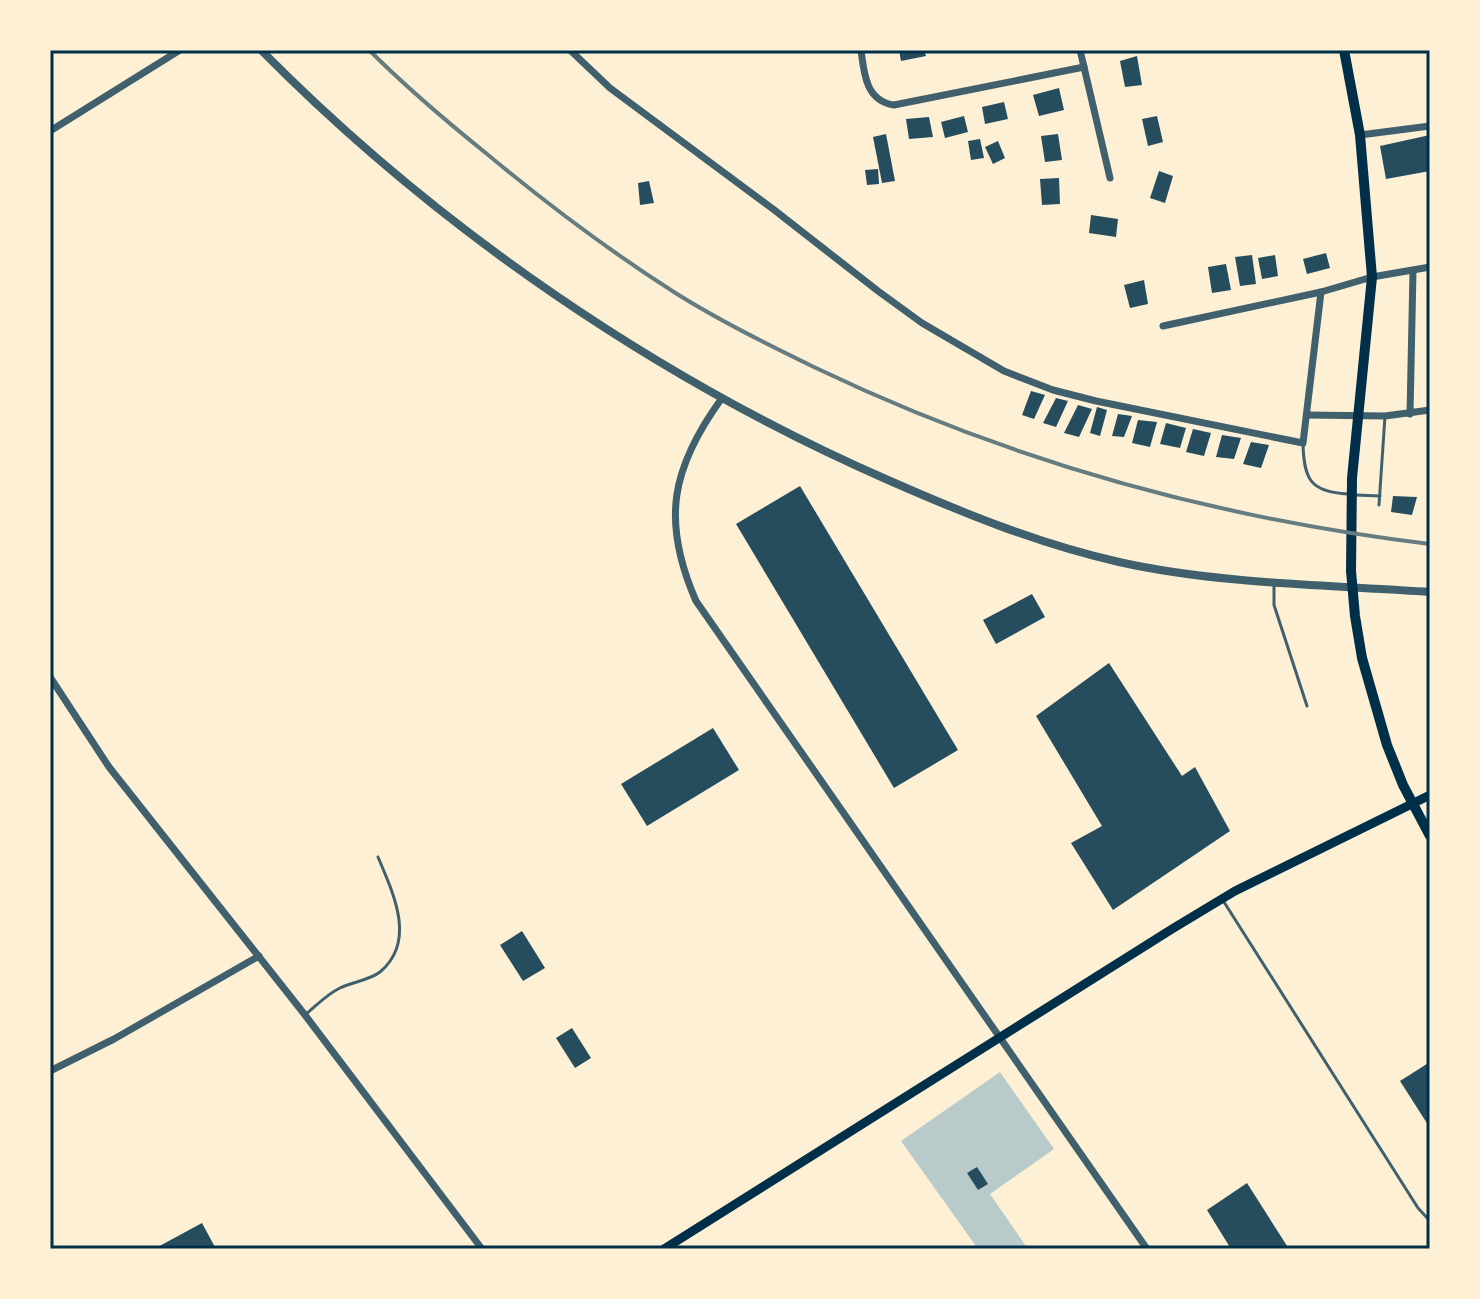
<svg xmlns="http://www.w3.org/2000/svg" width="1480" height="1299" viewBox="0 0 1480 1299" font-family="Lato,sans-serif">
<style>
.green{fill:#b9caca}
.building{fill:#264d5e}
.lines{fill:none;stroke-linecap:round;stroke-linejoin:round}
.service{stroke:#3f606c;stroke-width:3}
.minor{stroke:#3f606c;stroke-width:7}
.tertiary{stroke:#3f606c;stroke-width:8}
.secondary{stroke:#003049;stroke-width:9}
.primary{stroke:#003049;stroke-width:10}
.rail{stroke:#657d81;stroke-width:4}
.neatline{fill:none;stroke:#003049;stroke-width:3}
</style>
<rect width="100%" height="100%" fill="#fdf0d5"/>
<path class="green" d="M1000,1072L1054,1149L990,1194L1028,1249H978L901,1141Z"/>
<g class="building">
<path d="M899,50H924L926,56L901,61Z"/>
<path d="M1137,56L1142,85L1125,87L1120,61Z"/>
<path d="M1059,88L1064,110L1039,116L1033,95Z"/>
<path d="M1004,102L1008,119L985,124L982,107Z"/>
<path d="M964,116L968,132L945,138L941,122Z"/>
<path d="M1157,116L1163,142L1148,146L1142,119Z"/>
<path d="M929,117L933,137L909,139L906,119Z"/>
<path d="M886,134L895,181L882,183L873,137Z"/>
<path d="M1058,134L1062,160L1045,162L1041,136Z"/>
<path d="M1430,135V171L1386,179L1380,146Z"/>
<path d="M980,139L984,158L971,160L968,141Z"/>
<path d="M998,141L1005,158L993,164L985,147Z"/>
<path d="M878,169L879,184L867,185L865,170Z"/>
<path d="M1159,171L1173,176L1165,203L1150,198Z"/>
<path d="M1059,178L1060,204L1042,205L1040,179Z"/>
<path d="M649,181L654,203L640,205L638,183Z"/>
<path d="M1091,215L1118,219L1116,237L1089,233Z"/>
<path d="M1326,253L1330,268L1307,274L1303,259Z"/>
<path d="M1252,255L1256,284L1240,286L1235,257Z"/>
<path d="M1275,255L1278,276L1262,279L1258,258Z"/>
<path d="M1226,264L1231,290L1212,293L1208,267Z"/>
<path d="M1144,280L1148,304L1130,308L1124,285Z"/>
<path d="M1031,391L1045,395L1034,419L1022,415Z"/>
<path d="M1056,398L1068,401L1056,427L1043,423Z"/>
<path d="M1078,405L1092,409L1079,437L1064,433Z"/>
<path d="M1097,407L1107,410L1100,436L1090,433Z"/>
<path d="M1118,414L1132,416L1124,437L1112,436Z"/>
<path d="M1138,420L1157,422L1150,447L1132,443Z"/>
<path d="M1166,423L1186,428L1180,448L1160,444Z"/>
<path d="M1193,429L1211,433L1204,456L1186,452Z"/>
<path d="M1222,435L1241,438L1234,459L1216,457Z"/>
<path d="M1251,442L1269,445L1261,468L1243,464Z"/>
<path d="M800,486L958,750L894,788L736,524Z"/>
<path d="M1393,496L1417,497L1412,515L1391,512Z"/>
<path d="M1032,594L1045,617L996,644L983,620Z"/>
<path d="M1109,663L1182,776L1195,767L1230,831L1113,910L1071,843L1102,826L1036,716Z"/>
<path d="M713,728L739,770L647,826L621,784Z"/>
<path d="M522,931L545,968L523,981L500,945Z"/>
<path d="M572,1028L591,1058L575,1068L556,1038Z"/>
<path d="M1430,1062V1128L1400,1081Z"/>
<path d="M977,1167L988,1184L978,1190L967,1173Z"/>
<path d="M1247,1183L1289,1249H1231L1207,1210Z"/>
<path d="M202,1223L216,1249H154Z"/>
</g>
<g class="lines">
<g class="service">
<path d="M1303,444C1304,479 1310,492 1348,494"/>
<path d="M1356,495L1380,496"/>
<path d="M1379,505L1385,416"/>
<path d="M1274,585V605L1307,706"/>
<path d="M1224,902L1418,1208L1430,1221"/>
<path d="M305,1015C316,1006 327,994 340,988C352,982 370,980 380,972C417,941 393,893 378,857"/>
</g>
<g class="minor">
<path d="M570,50L610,88L773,209L878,291L922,323L1004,371L1053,390L1096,401L1303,443L1321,292"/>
<path d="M861,50C864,74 866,101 894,105L1084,67"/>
<path d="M1080,50L1110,178"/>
<path d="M50,131L180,50"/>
<path d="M1360,135L1430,126"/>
<path d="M1163,326L1321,292L1372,277L1430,267"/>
<path d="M722,398C671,468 661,521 696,601L1147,1249"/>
<path d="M1410,414L1413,271"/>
<path d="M1307,415L1385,416L1430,410"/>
<path d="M50,677L109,767L305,1015L482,1249"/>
<path d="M50,1071L114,1039L259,956"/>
</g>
<path class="tertiary" d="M261,50C438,229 657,379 888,480C963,513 1039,544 1119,562C1217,584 1329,585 1430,592"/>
<path class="secondary" d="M664,1249L1172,929L1235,891L1430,795"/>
<path class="primary" d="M1344,50L1360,135L1372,277L1352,478L1351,571L1355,616L1362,658L1387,745L1403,785L1430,836"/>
<path class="rail" d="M369,50C406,87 446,121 487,154C547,204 611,252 677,294C722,322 769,345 816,368C1012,462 1214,518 1430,544"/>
</g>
<rect width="1480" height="1299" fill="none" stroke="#fdf0d5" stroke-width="104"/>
<rect x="52" y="52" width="1376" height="1195" class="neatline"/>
</svg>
